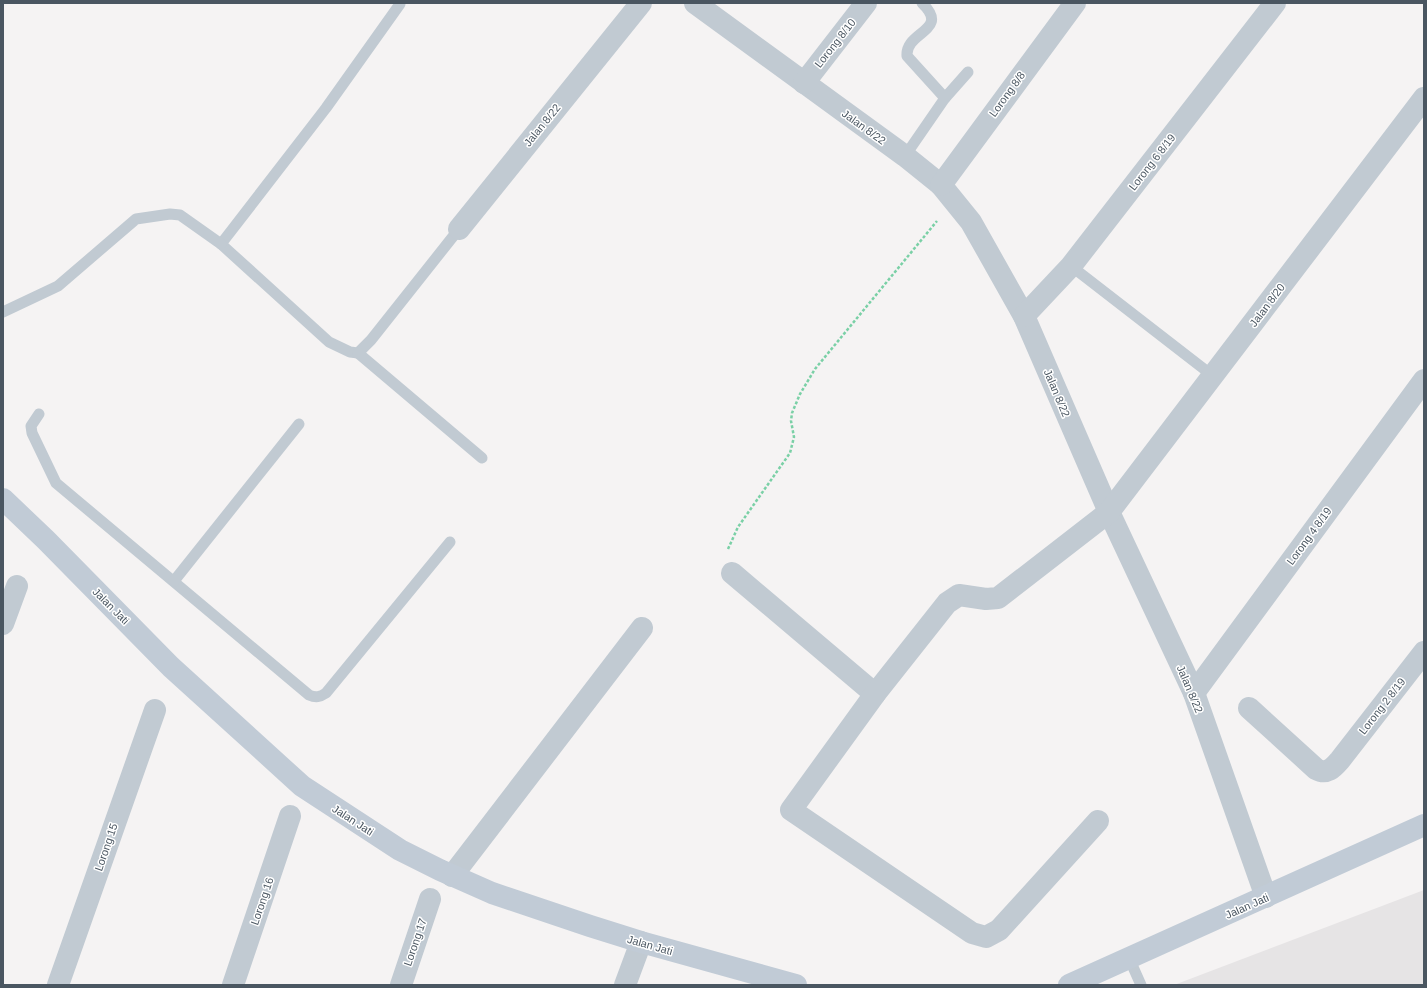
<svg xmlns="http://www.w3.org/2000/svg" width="1427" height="988" viewBox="0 0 1427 988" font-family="Helvetica,sans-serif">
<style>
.education{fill:#e6e4e5}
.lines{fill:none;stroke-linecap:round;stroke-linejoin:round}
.path{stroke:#7ad0a6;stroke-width:2.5;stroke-dasharray:3 2;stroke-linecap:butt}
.lane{stroke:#c1cad2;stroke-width:11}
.street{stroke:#c1cad2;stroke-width:22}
.secondary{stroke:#c1cbd6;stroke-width:22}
.labels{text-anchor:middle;stroke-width:3;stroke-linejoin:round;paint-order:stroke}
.street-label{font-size:11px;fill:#4a5661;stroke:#fff}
</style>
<rect width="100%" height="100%" fill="#f5f3f3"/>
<path class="education" d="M1424,890V985H1174Z"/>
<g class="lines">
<path class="path" d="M728,549L738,527L790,453L794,437L791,421L792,413L800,394L815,369L937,221"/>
<g class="lane">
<path d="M400,4L326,108L221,244L329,342L350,352L358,353L371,340L459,229"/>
<path d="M945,98L968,72"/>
<path d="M905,156L945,98L907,56C905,31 951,31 922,3"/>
<path d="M1071,266L1213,376"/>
<path d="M3,312L58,286L136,219L170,214L180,215L221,244"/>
<path d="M358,353L482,458"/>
<path d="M39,414L31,426L32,433L56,483L309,695C316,698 320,697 326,693L450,542"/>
<path d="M174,581L299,424"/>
<path d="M1129,958L1141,985"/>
</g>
<g class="street">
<path d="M695,3L905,156L941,185L971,222L1024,316L1109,512L1194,693L1266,897"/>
<path d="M804,83L866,3"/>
<path d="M941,185L1075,3"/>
<path d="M459,229L641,3"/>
<path d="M1024,316L1071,266L1275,3"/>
<path d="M732,573L875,694"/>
<path d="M3,624L17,586"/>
<path d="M1194,693L1424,380"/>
<path d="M1249,708L1316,769C1327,775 1333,768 1340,760L1424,652"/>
<path d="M1098,821L999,930L986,937L972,933L791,810L875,694L947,603L959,595L986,599L998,598L1109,512L1424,98"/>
<path d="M452,876L642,628"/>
<path d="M58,985L155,710"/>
<path d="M233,985L290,816"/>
<path d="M401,985L430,899"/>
<path d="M625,985L641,942"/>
</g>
<g class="secondary">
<path d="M3,499L46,540L171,667L302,786L400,850L440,870L492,893L590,926L641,942L796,985"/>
<path d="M1069,985L1424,825"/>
</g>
</g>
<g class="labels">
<g class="street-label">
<text transform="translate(835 43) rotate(-52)" y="4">Lorong 8/10</text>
<text transform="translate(1007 94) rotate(-54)" y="4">Lorong 8/8</text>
<text transform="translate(542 125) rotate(-51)" y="4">Jalan 8/22</text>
<text transform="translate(864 127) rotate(36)" y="4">Jalan 8/22</text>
<text transform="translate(1152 162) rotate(-52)" y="4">Lorong 6 8/19</text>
<text transform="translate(1267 305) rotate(-53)" y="4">Jalan 8/20</text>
<text transform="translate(1057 393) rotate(67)" y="4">Jalan 8/22</text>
<text transform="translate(1309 536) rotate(-54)" y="4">Lorong 4 8/19</text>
<text transform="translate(111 606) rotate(45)" y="4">Jalan Jati</text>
<text transform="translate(1190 689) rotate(67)" y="4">Jalan 8/22</text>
<text transform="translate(1382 706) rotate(-52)" y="4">Lorong 2 8/19</text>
<text transform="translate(353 820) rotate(33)" y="4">Jalan Jati</text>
<text transform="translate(106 847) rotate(-71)" y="4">Lorong 15</text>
<text transform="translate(262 901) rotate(-71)" y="4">Lorong 16</text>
<text transform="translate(1247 906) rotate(-24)" y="4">Jalan Jati</text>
<text transform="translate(415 942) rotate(-71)" y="4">Lorong 17</text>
<text transform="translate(650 945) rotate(16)" y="4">Jalan Jati</text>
</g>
</g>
<rect width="1427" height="988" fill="none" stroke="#4a5661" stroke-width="8"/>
</svg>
